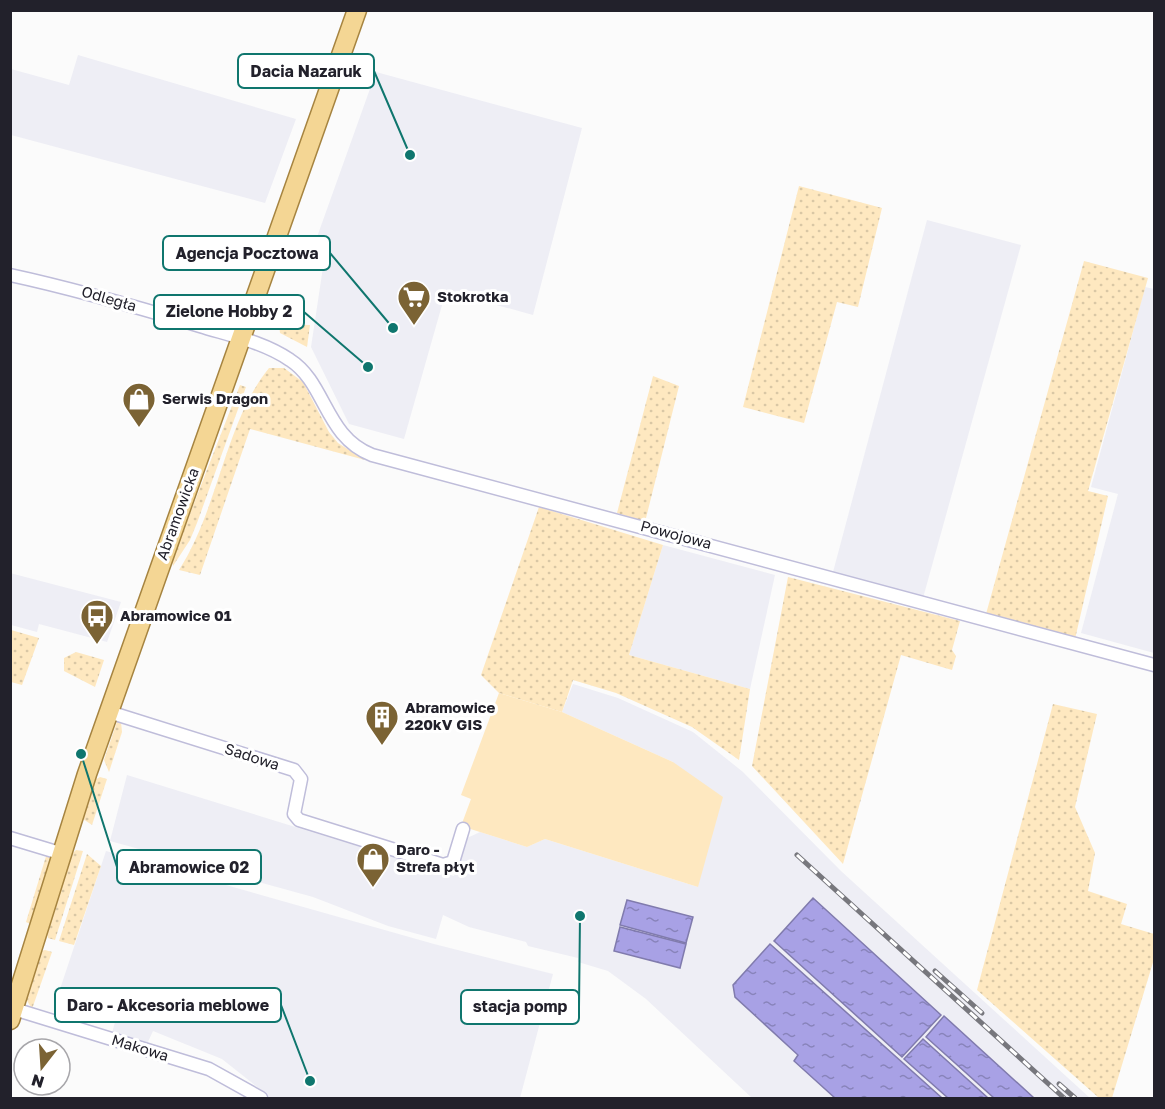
<svg xmlns="http://www.w3.org/2000/svg" width="1165" height="1109" viewBox="0 0 1165 1109" font-family="'Golos Text',sans-serif">
<style>
.built{fill:#eeeef5}
.grass{fill:url(#grass-dots)}
.green{fill:#fee8c0}
.water{fill:url(#water-ripples);stroke:#807bad;stroke-width:1.5}
.lines{fill:none;stroke-linecap:round;stroke-linejoin:round}
.minor-casing{stroke:#bfbdda;stroke-width:15}
.primary-casing{stroke:#a68440;stroke-width:21}
.minor{stroke:#fff;stroke-width:12}
.primary{stroke:#f4d694;stroke-width:18}
.rail-casing{stroke:#77777d;stroke-width:5}
.rail{stroke:#fff;stroke-width:3;stroke-dasharray:9;stroke-linecap:butt}
.labels{text-anchor:middle;stroke-width:6;stroke-linejoin:round;paint-order:stroke}
.poi-label{font-size:15px;font-weight:bold;fill:#22212b;stroke:#fff;text-anchor:start}
.street-label{font-size:15px;fill:#22212b;stroke:#fff}
.leader{fill:none;stroke:#0f766e;stroke-width:2}
.callout-dot{fill:#0f766e;stroke:#fff;stroke-width:2}
.callout{fill:#fff;stroke:#0f766e;stroke-width:2}
.callout-label{font-size:16px;text-anchor:middle;font-weight:bold;fill:#22212b}
</style>
<defs>
<pattern id="grass-dots" width="8" height="8" patternUnits="userSpaceOnUse" patternTransform="scale(1.5)"><rect width="8" height="8" fill="#fee8c0"/><path d="M2 2h.1M6 6h.1" fill="none" stroke="#d9c7a5" stroke-width="1.8" stroke-linecap="round"/></pattern>
<pattern id="water-ripples" width="26" height="14" patternUnits="userSpaceOnUse" patternTransform="scale(1.5)"><rect width="26" height="14" fill="#a8a1e5"/><path d="M2 4q2-2 4 0t4 0M15 11q2-2 4 0t4 0" fill="none" stroke="#8883ba"/></pattern>
</defs>
<rect width="100%" height="100%" fill="#fbfbfb"/>
<g class="built">
<path d="M78,55L296,119L265,203L11,135V69L69,85Z"/>
<path d="M376,72L582,128L533,315L446,291L404,439L349,424L311,347L325,254L312,251Z"/>
<path d="M927,220L1021,245L923,598L833,572Z"/>
<path d="M1145,287L1154,289V653L1081,633L1118,494L1091,487Z"/>
<path d="M663,545L775,575L750,689L629,655Z"/>
<path d="M10,573L121,602L107,642L39,624L37,632L11,625Z"/>
<path d="M573,684L618,698L693,732L743,772L841,871L1090,1098H752L646,999L608,971L578,962V958L528,946L526,942L469,927L443,915L436,939L388,926L313,897L110,841L127,775L454,876L465,839L480,832L527,847L545,839L698,887L673,762L562,712Z"/>
<path d="M106,851L434,944L553,974L520,1098H271L222,1059L153,1031L147,1044L112,1033L117,1015L58,995Z"/>
</g>
<g class="grass">
<path d="M799,186L882,208L858,307L837,302L804,423L743,407Z"/>
<path d="M1084,261L1148,278L1088,491L1108,496L1075,639L986,614Z"/>
<path d="M279,324L310,325L307,347L280,333Z"/>
<path d="M269,368H284L303,382L329,432L338,443L365,460L250,429L200,575L179,570C219,508 225,422 269,368Z"/>
<path d="M653,376L679,386L645,522L617,513Z"/>
<path d="M240,385L246,387L197,523L190,540L173,566L172,560Z"/>
<path d="M539,507L663,545L629,655L750,689L739,760L692,727L616,693L573,680L562,712L499,693L481,675Z"/>
<path d="M788,577L960,621L952,650L956,656L952,670L901,655L843,864L752,766Z"/>
<path d="M11,630L39,638L22,685L11,682Z"/>
<path d="M76,652L104,660L95,687L64,671V658Z"/>
<path d="M1053,704L1097,714L1075,807L1095,853L1088,891L1127,904L1121,924L1154,934V959L1112,1098H1099L977,990Z"/>
<path d="M117,722H121L122,732L109,772L104,760Z"/>
<path d="M100,777L107,779L92,825L83,819L95,780Z"/>
<path d="M76,850L83,851L55,940L48,938L47,933L72,854Z"/>
<path d="M47,853L52,859L30,924L26,922Z"/>
<path d="M87,854L101,866L74,945L59,941Z"/>
<path d="M45,950L52,952L32,1009L26,999L41,951Z"/>
</g>
<path class="green" d="M499,693L562,712L673,762L723,797L698,887L545,839L527,847L461,826L471,799L461,795Z"/>
<g class="water">
<path d="M813,898L941,1015L902,1057L774,941Z"/>
<path d="M627,900L693,917L686,943L620,925Z"/>
<path d="M620,927L686,944L680,968L614,951Z"/>
<path d="M770,944L942,1098H835L794,1061L798,1055L735,997L733,985Z"/>
<path d="M944,1016L1034,1098H994L926,1037Z"/>
<path d="M923,1039L988,1098H948L904,1059Z"/>
</g>
<g class="lines">
<defs>
<g id="minor">
<path d="M10,275C75,289 137,307 200,326C229,335 264,342 290,360C326,383 325,437 372,455L1154,665"/>
<path d="M109,712L294,770L301,779L294,814L299,820L443,865L453,862L463,829"/>
<path d="M10,838L63,854"/>
<path d="M14,1009L209,1069L261,1098"/>
</g>
<path id="primary" d="M10,1020L87,774L357,10"/>
</defs>
<use href="#minor" class="minor-casing"/>
<use href="#primary" class="primary-casing"/>
<use href="#minor" class="minor"/>
<use href="#primary" class="primary"/>
<defs>
<g id="rail">
<path d="M797,855L1064,1098"/>
<path d="M935,971L982,1013"/>
<path d="M1059,1084L1075,1098"/>
</g>
</defs>
<use href="#rail" class="rail-casing"/>
<use href="#rail" class="rail"/>
</g>
<defs>
<symbol id="supermarket-pin" viewBox="-11 -11 22 30"><path d="M0 17L-7.5 6A9.5 9.5 0 1 1 7.5 6Z" fill="#7b6334" stroke="#fff"/><path d="M-6-5.5h2.5l.6 2H6L4.5 2H-2.5L-4.4-4H-6ZM-1.5 3.2a1.3 1.3 0 1 0 .1 0ZM3 3.2a1.3 1.3 0 1 0 .1 0Z" fill="#fff"/></symbol>
<symbol id="shop-pin" viewBox="-11 -11 22 30"><path d="M0 17L-7.5 6A9.5 9.5 0 1 1 7.5 6Z" fill="#7b6334" stroke="#fff"/><path d="M-5-2.5h2.3a2.7 3.5 0 0 1 5.4 0H5L5.5 6h-11ZM-1.5-2.5h3a1.5 2.3 0 0 0-3 0Z" fill="#fff"/></symbol>
<symbol id="bus-pin" viewBox="-11 -11 22 30"><path d="M0 17L-7.5 6A9.5 9.5 0 1 1 7.5 6Z" fill="#7b6334" stroke="#fff"/><path d="M-5-6H5V4H4V6H2V4H-2V6H-4V4H-5ZM-3.5-4V0h7V-4ZM-3.5 1.2v1.5H-2V1.2ZM2 1.2v1.5H3.5V1.2Z" fill="#fff"/></symbol>
<symbol id="building-pin" viewBox="-11 -11 22 30"><path d="M0 17L-7.5 6A9.5 9.5 0 1 1 7.5 6Z" fill="#7b6334" stroke="#fff"/><path d="M-4-6H4V6H1V3H-1V6H-4ZM-2.5-4.3h1.7v1.8h-1.7ZM.8-4.3h1.7v1.8H.8ZM-2.5-1h1.7V.8h-1.7ZM.8-1h1.7V.8H.8Z" fill="#fff"/></symbol>
</defs>
<g fill-rule="evenodd">
<use href="#supermarket-pin" x="395" y="278" width="38" height="52"/>
<use href="#shop-pin" x="120" y="380" width="38" height="52"/>
<use href="#bus-pin" x="78" y="597" width="38" height="52"/>
<use href="#building-pin" x="363" y="698" width="38" height="52"/>
<use href="#shop-pin" x="354" y="840" width="38" height="52"/>
</g>
<g class="labels">
<g class="poi-label">
<text x="437" y="302">Stokrotka</text>
<text x="162" y="404">Serwis Dragon</text>
<text x="120" y="621">Abramowice 01</text>
<text x="405" y="713">Abramowice<tspan x="405" dy="17">220kV GIS</tspan></text>
<text x="396" y="855">Daro -<tspan x="396" dy="17">Strefa płyt</tspan></text>
</g>
<g class="street-label">
<text transform="translate(109 299) rotate(16)" y="5">Odległa</text>
<text transform="translate(178 514) rotate(-70)" y="5">Abramowicka</text>
<text transform="translate(676 535) rotate(15)" y="5">Powojowa</text>
<text transform="translate(252 757) rotate(18)" y="5">Sadowa</text>
<text transform="translate(140 1048) rotate(17)" y="5">Makowa</text>
</g>
</g>
<path class="leader" d="M410 155L374 71M393 328L330 253M368 367L304 312M81 754L117 867M310 1081L281 1005M580 916L579 1007"/>
<g class="callout-dot">
<circle cx="410" cy="155" r="6"/>
<circle cx="393" cy="328" r="6"/>
<circle cx="368" cy="367" r="6"/>
<circle cx="81" cy="754" r="6"/>
<circle cx="310" cy="1081" r="6"/>
<circle cx="580" cy="916" r="6"/>
</g>
<g class="callout">
<rect x="238" y="54" width="136" height="34" rx="6"/>
<rect x="163" y="236" width="167" height="34" rx="6"/>
<rect x="154" y="295" width="150" height="34" rx="6"/>
<rect x="117" y="850" width="144" height="34" rx="6"/>
<rect x="55" y="988" width="226" height="34" rx="6"/>
<rect x="461" y="990" width="118" height="34" rx="6"/>
</g>
<g class="callout-label">
<text x="306" y="77">Dacia Nazaruk</text>
<text x="247" y="259">Agencja Pocztowa</text>
<text x="229" y="317">Zielone Hobby 2</text>
<text x="189" y="873">Abramowice 02</text>
<text x="168" y="1011">Daro - Akcesoria meblowe</text>
<text x="520" y="1012">stacja pomp</text>
</g>
<rect width="1165" height="1109" fill="none" stroke="#22212b" stroke-width="24"/>
<g transform="translate(42 1067) rotate(197)"><circle r="28" fill="#ffffff" stroke="#a7a6aa" stroke-width="1.5"/>
<path d="M0-4.5L10 22L0 15L-10 22Z" fill="#7b6334"/>
<text y="-9" font-size="16" font-weight="bold" text-anchor="middle" fill="#22212b">N</text>
</g>
</svg>
